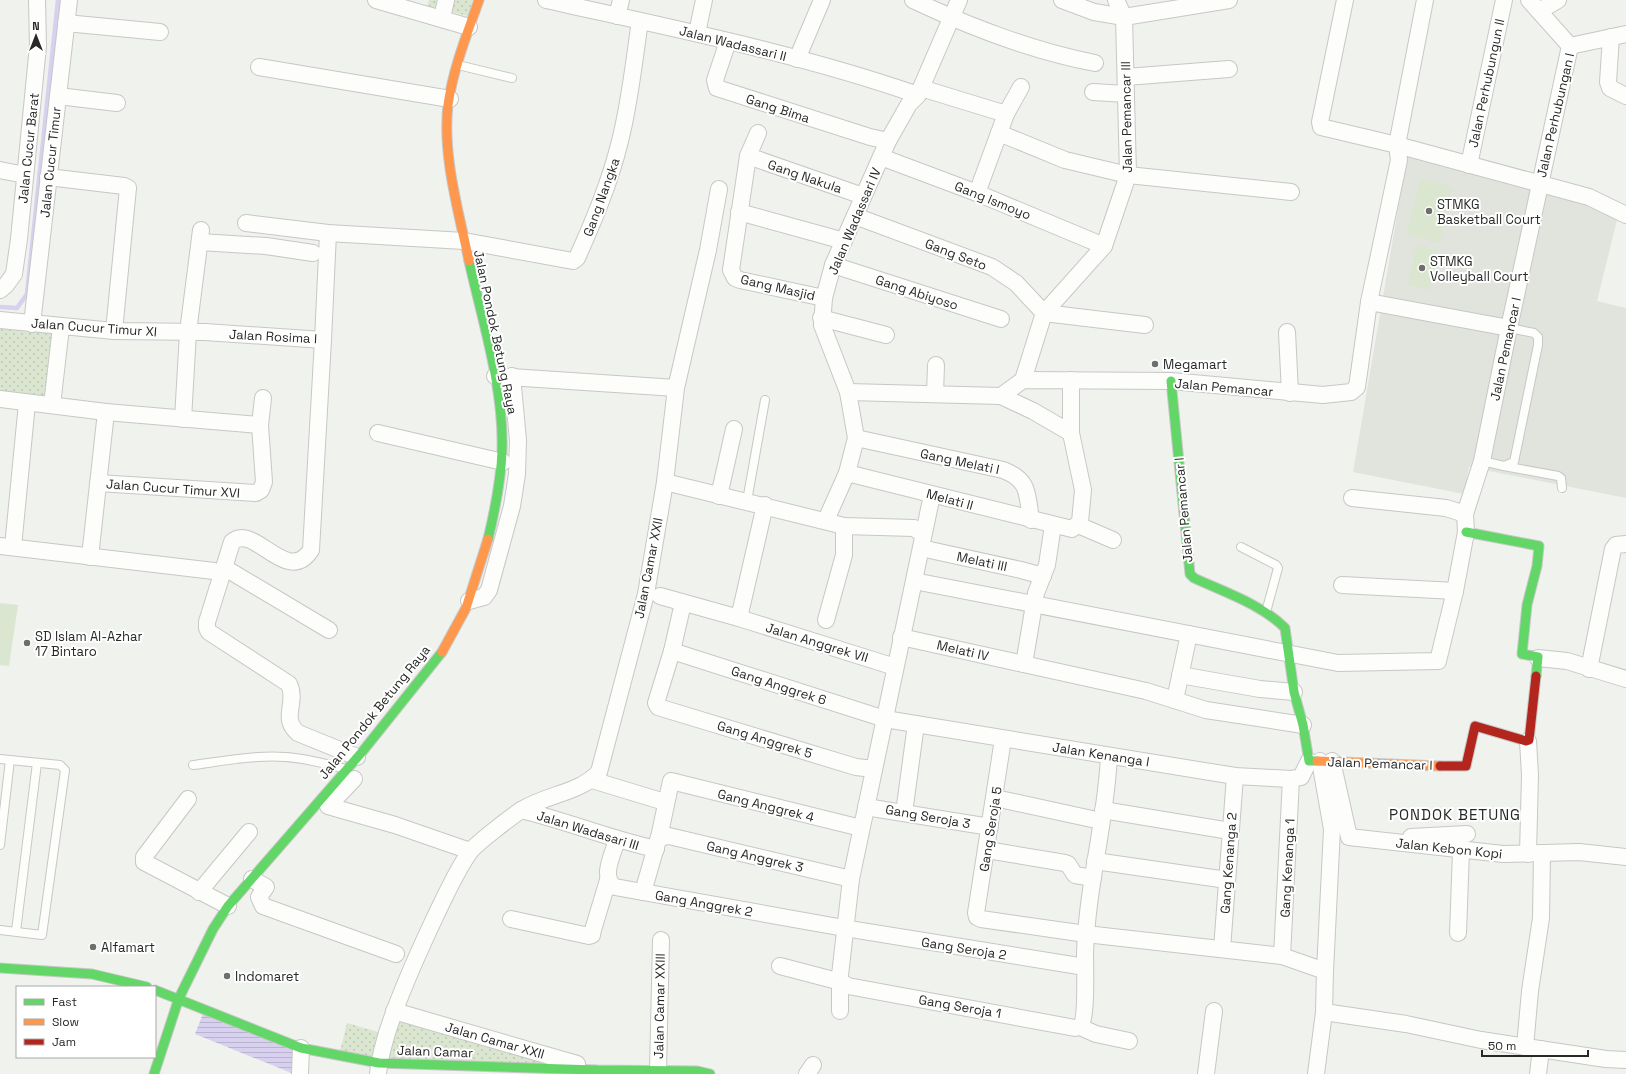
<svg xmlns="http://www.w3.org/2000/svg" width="1626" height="1074" viewBox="0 0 1626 1074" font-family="'Space Grotesk',sans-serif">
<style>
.built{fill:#e0e4dc}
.grass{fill:url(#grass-dots)}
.pitch{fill:#dae6cf}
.water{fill:url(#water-rules)}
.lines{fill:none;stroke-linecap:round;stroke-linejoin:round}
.stream{stroke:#d8d0ef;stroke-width:4.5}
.lane-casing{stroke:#c7c8c6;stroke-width:10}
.street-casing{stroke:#c7c8c6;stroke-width:18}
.fast-casing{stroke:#c7c8c6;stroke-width:11}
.slow-casing{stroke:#c7c8c6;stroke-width:11}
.jam-casing{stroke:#c7c8c6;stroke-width:11}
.lane{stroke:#fdfdfc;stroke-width:8}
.street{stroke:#fdfdfc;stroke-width:16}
.fast{stroke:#63d668;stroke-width:9}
.slow{stroke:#ff974d;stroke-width:9}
.jam{stroke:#b3261e;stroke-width:9}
.poi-dot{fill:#6e6f6d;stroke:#fff;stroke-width:1.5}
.labels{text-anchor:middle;stroke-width:4;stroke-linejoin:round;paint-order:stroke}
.street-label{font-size:13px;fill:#282927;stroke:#fff}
.poi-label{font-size:13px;fill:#282927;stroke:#fff;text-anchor:start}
.quarter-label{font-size:15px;letter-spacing:1px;fill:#282927;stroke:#fff}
</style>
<defs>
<pattern id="grass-dots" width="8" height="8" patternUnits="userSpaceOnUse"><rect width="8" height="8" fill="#dae6cf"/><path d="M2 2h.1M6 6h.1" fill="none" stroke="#bbc5b2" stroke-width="1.8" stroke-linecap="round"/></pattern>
<pattern id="water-rules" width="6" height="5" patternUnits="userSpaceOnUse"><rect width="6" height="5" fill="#d8d0ef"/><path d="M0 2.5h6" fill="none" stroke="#b9b3cd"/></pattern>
</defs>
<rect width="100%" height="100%" fill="#f0f2ee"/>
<path class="built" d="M1407,157L1620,208L1597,301L1626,308V498L1469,467L1464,494L1353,472Z"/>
<g class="grass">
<path d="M429,0H473L468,16L427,6Z"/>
<path d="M0,319L59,326L51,406L0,401Z"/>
<path d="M396,1015L593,1069L380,1062Z"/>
<path d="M347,1023L385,1034L379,1063L339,1055Z"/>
</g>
<g class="pitch">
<path d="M1420,179L1452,187L1439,243L1406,235Z"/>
<path d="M1417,245L1438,250L1428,290L1407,285Z"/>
<path d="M0,603L18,605L9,666L0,665Z"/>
</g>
<path class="water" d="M204,1011L299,1050L294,1074L195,1034Z"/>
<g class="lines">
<path class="stream" d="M0,307L17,308L27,294L58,0"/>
<defs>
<g id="lane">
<path d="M458,65L512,78"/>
<path d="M1482,461L1504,466L1514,462L1538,345V337L1534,333L1509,328"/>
<path d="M1504,466L1558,476L1561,478L1562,488"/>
<path d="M747,501L765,400"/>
<path d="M1241,547L1276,565L1278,568L1266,612"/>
<path d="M0,759L60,765L65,770L42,935L0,930"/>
<path d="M193,765C223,761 255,755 285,757C306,758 326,764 346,769"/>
<path d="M0,845L10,760"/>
<path d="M16,931L37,763"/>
</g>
<g id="street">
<path d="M376,0L469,27"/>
<path d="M546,0C671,28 797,53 918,95"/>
<path d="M913,0C968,26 1036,52 1095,63"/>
<path d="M1062,0L1094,12L1124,17L1229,0"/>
<path d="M1345,0L1320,122L1321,127L1397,145L1589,197L1626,215"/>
<path d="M1529,0L1570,46"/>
<path d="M1539,11L1558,0"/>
<path d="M617,16L621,0"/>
<path d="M442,18L446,0"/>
<path d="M66,23L160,32"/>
<path d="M697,33L704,0"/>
<path d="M1611,37L1608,82L1610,88L1626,96"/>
<path d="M728,41L715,80L717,88L870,137L888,141"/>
<path d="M1570,46L1626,34"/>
<path d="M797,59L822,0"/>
<path d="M259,67L450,99"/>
<path d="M1126,77L1229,69"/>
<path d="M921,88L1006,114"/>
<path d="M1093,92L1126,94"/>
<path d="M58,96L117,103"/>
<path d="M758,133L748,156L731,270L735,278L740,280L824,298"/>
<path d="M999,133L1065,160L1128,175L1291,192"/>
<path d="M748,156L863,196"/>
<path d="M881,157L977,193L1104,246"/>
<path d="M1469,165L1504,0"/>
<path d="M0,170L25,175"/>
<path d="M48,177L124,186L128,188L114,331"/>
<path d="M977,193L1006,114L1021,87"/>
<path d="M739,212L844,241"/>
<path d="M855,216L992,267L1016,283L1044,313L1145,325"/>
<path d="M246,223L328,233L464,241L573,261L577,258C594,220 610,182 620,141C630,102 634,61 640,21"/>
<path d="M200,242L266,246L313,253"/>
<path d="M833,265L1001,319"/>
<path d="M0,290L6,285L14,274L19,239L38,46L37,0"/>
<path d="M1369,302L1509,328"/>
<path d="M821,318L886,335"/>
<path d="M0,320L114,331L205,332L323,340L328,233"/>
<path d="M32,324L69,0"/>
<path d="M1287,332L1290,393"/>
<path d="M323,340L311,550C287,587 254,522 232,542L207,622V628L209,632L289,684C298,703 280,718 298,733L357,757"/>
<path d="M1023,380L1044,313L1104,246L1128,175L1124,17L1116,0"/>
<path d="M676,388L708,250L719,189"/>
<path d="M848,392L1001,396L1023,380L1171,381L1323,395L1351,392L1357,387L1369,302L1399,160L1397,145L1425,0"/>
<path d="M935,394L936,365"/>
<path d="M1001,396L1033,411L1071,433"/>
<path d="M0,399L106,412L260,425"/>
<path d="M52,405L61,327"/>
<path d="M183,419L188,332L201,230"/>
<path d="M378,433L503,462"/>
<path d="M856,438L1003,470C1030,480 1027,495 1031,520"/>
<path d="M847,473L1072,529L1080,522L1083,490L1071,433V380"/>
<path d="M665,482L844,526L914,528L923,534"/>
<path d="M98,483L256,493L261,490L264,482L260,425L263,398"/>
<path d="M719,496L734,429"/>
<path d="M1465,514L1482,461L1509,328L1570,46"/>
<path d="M826,520L847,473L856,438L848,392L822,325L824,298L833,265L888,141L909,104L918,95L921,88L959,0"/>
<path d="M1078,525L1113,540"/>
<path d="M0,546L214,571"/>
<path d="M13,547L27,403"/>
<path d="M921,548L1021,570L1043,576"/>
<path d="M90,557L106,412"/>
<path d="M225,568L329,630"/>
<path d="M914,581L1338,663L1438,661L1455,591L1466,532L1465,514L1446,508L1352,498"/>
<path d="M1342,585L1455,591"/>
<path d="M660,596L739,618L895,667"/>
<path d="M469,601L484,597L489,590L512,506L517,474L518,440L512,376"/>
<path d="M683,603L672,651L656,703L658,707L856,767L874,769"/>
<path d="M739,618L765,505"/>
<path d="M826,620L844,555V526"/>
<path d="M901,637L1146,691L1206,710L1303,725"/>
<path d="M672,651L885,719L1235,776L1291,779L1301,777L1309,761"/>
<path d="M1538,658L1567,661L1626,679"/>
<path d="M1024,664L1036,593L1047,565L1053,525"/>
<path d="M1589,669L1613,549L1616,545L1626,544"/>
<path d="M1180,675L1260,689L1294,692"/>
<path d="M1175,700L1189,634"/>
<path d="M1003,739L976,913L977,917L981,919L1086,934L1282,956L1325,971L1324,1012L1316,1074"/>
<path d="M1528,741L1530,775L1528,854"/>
<path d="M1320,761L1332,829L1325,971"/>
<path d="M1332,761L1349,837L1503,854L1579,852L1626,857"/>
<path d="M592,780L658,800"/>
<path d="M995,798L1101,821"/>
<path d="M188,799L144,857V862L228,906"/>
<path d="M333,801L354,779"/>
<path d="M328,806L395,825L470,851"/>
<path d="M866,807L990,827"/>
<path d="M521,810C567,821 610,839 656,849"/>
<path d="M1103,810L1230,831"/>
<path d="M904,813L916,724"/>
<path d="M1411,837L1467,834"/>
<path d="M659,838L669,836L851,879"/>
<path d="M617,840C613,854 600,878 615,887L844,928L1085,967"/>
<path d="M987,850L1065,863L1068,864L1075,875L1093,878"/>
<path d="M1095,861L1227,880"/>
<path d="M252,879L266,887L259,897L263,906L396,954"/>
<path d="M199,892L249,832"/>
<path d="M643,892L660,833L671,781L861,828"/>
<path d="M511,919L589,936L592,935L593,930L608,880"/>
<path d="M1458,933L1461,851"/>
<path d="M1222,949L1235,776"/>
<path d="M1282,956L1291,779"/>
<path d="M780,966L841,982L848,986L1075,1028L1080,1027L1096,1034L1129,1041"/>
<path d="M394,1011L577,1064"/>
<path d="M840,1011V975L851,879L932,495"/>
<path d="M1324,1012L1406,1024L1481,1040L1606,1059L1626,1060"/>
<path d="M1080,1027C1087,1020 1085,966 1085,953C1087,886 1106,822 1109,756"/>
<path d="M1525,1047L1530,991L1541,918L1542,854"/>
<path d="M658,1071L661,940"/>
<path d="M300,1074L301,1048"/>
<path d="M378,1074C379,1059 383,1047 387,1033C400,992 418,953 436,915C446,894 456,872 469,853C474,845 511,817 520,811C545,794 579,794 599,772L646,594L665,482L676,388L495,376"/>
<path d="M807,1074L813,1065"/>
<path d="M1206,1074L1214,1011"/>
<path d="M1538,1074L1541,1049"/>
</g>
<g id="fast">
<path d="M469,261C483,323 504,388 502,451C501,481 495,510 488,539"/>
<path d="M1171,381L1190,574L1194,578C1224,592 1261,604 1285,628L1294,692L1303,725L1309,761H1317"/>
<path d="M1466,532L1539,546L1537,566L1527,605L1522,654L1538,657L1536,676"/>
<path d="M0,968L92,974L147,987"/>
<path d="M155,990L301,1048L379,1063L597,1070L697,1071L710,1074"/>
<path d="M154,1074L179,998L213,929L228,906L362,752L442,652"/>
</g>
<g id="slow">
<path d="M469,261C459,213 442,155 448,105C453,69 467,34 479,0"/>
<path d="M442,652L466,608L488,539"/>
<path d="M1317,761L1440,766"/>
</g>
<path id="jam" d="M1440,766H1466L1475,726L1526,741L1529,740L1536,676"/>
</defs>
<use href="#lane" class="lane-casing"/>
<use href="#street" class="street-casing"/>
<use href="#fast" class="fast-casing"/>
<use href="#slow" class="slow-casing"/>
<use href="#jam" class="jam-casing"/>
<use href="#lane" class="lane"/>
<use href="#street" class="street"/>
<use href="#fast" class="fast"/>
<use href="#slow" class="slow"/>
<use href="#jam" class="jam"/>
</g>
<g class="poi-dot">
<circle cx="1429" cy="211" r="4"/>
<circle cx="1422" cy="268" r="4"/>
<circle cx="1155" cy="364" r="4"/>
<circle cx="27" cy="643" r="4"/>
<circle cx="93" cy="947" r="4"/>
<circle cx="227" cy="976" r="4"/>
</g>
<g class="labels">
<g class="street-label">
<text transform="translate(733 43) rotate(14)" y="5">Jalan Wadassari II</text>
<text transform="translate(1486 83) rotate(-78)" y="5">Jalan Perhubungun II</text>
<text transform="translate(778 108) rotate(18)" y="5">Gang Bima</text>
<text transform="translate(1555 115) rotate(-77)" y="5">Jalan Perhubungan I</text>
<text transform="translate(1126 117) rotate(-91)" y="5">Jalan Pemancar III</text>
<text transform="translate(28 148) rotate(-84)" y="5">Jalan Cucur Barat</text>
<text transform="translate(50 162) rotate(-84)" y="5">Jalan Cucur Timur</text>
<text transform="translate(805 176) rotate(19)" y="5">Gang Nakula</text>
<text transform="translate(601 197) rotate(-70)" y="5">Gang Nangka</text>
<text transform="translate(993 200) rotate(22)" y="5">Gang Ismoyo</text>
<text transform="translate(854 221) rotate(-67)" y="5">Jalan Wadassari IV</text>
<text transform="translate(956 254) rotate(21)" y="5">Gang Seto</text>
<text transform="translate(778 287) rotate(13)" y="5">Gang Masjid</text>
<text transform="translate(917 292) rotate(18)" y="5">Gang Abiyoso</text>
<text transform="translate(94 327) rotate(4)" y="5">Jalan Cucur Timur XI</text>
<text transform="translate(496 332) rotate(78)" y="5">Jalan Pondok Betung Raya</text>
<text transform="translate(273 336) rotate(3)" y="5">Jalan Rosima I</text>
<text transform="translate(1505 349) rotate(-78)" y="5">Jalan Pemancar I</text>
<text transform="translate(1224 387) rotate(5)" y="5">Jalan Pemancar</text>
<text transform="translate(960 461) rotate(12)" y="5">Gang Melati I</text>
<text transform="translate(173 488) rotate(4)" y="5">Jalan Cucur Timur XVI</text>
<text transform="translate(950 499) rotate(15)" y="5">Melati II</text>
<text transform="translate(1183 510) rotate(-95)" y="5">Jalan Pemancar I</text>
<text transform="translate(982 561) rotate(12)" y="5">Melati III</text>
<text transform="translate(648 568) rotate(-79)" y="5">Jalan Camar XXII</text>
<text transform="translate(817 642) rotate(17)" y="5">Jalan Anggrek VII</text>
<text transform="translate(963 650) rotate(13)" y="5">Melati IV</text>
<text transform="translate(779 685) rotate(18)" y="5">Gang Anggrek 6</text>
<text transform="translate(374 712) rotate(-51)" y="5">Jalan Pondok Betung Raya</text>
<text transform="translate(765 739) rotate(17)" y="5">Gang Anggrek 5</text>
<text transform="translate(1101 754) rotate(9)" y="5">Jalan Kenanga I</text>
<text transform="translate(1380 763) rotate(2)" y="5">Jalan Pemancar I</text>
<text transform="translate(766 805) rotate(14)" y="5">Gang Anggrek 4</text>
<text transform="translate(928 816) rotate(10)" y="5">Gang Seroja 3</text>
<text transform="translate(990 829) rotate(-81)" y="5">Gang Seroja 5</text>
<text transform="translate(588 830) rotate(17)" y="5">Jalan Wadasari III</text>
<text transform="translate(1449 848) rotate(6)" y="5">Jalan Kebon Kopi</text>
<text transform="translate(755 856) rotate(13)" y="5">Gang Anggrek 3</text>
<text transform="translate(1228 863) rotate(-86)" y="5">Gang Kenanga 2</text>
<text transform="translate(1287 868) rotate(-87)" y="5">Gang Kenanga 1</text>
<text transform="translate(704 903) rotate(10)" y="5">Gang Anggrek 2</text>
<text transform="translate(964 948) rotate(9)" y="5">Gang Seroja 2</text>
<text transform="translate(659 1006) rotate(-89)" y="5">Jalan Camar XXIII</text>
<text transform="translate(960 1006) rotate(10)" y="5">Gang Seroja 1</text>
<text transform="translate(495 1040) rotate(16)" y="5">Jalan Camar XXII</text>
<text transform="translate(435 1051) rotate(2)" y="5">Jalan Camar</text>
</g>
<g class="poi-label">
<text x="1437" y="209">STMKG<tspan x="1437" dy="15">Basketball Court</tspan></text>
<text x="1430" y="266">STMKG<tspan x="1430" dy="15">Volleyball Court</tspan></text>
<text x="1163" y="369">Megamart</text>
<text x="35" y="641">SD Islam Al-Azhar<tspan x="35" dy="15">17 Bintaro</tspan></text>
<text x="101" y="952">Alfamart</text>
<text x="235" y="981">Indomaret</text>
</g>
<g class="quarter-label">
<text x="1455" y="820">PONDOK BETUNG</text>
</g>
</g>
<rect x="16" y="986" width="140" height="72" fill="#ffffff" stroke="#a9a9a9"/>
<rect x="24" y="999" width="20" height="6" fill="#63d668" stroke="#a9a9a9"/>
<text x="52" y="1006" font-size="12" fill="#282927">Fast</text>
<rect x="24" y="1019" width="20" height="6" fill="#ff974d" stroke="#a9a9a9"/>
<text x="52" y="1026" font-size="12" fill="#282927">Slow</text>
<rect x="24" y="1039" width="20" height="6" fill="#b3261e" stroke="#a9a9a9"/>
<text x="52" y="1046" font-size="12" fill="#282927">Jam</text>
<g transform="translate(36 36)" stroke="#ffffff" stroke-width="3" paint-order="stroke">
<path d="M0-3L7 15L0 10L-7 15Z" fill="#282927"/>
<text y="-6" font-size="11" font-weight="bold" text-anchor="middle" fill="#282927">N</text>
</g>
<path d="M1482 1050v6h106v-6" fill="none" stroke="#282927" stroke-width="2"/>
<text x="1488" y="1050" font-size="12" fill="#282927" stroke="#ffffff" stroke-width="3" paint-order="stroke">50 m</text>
</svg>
